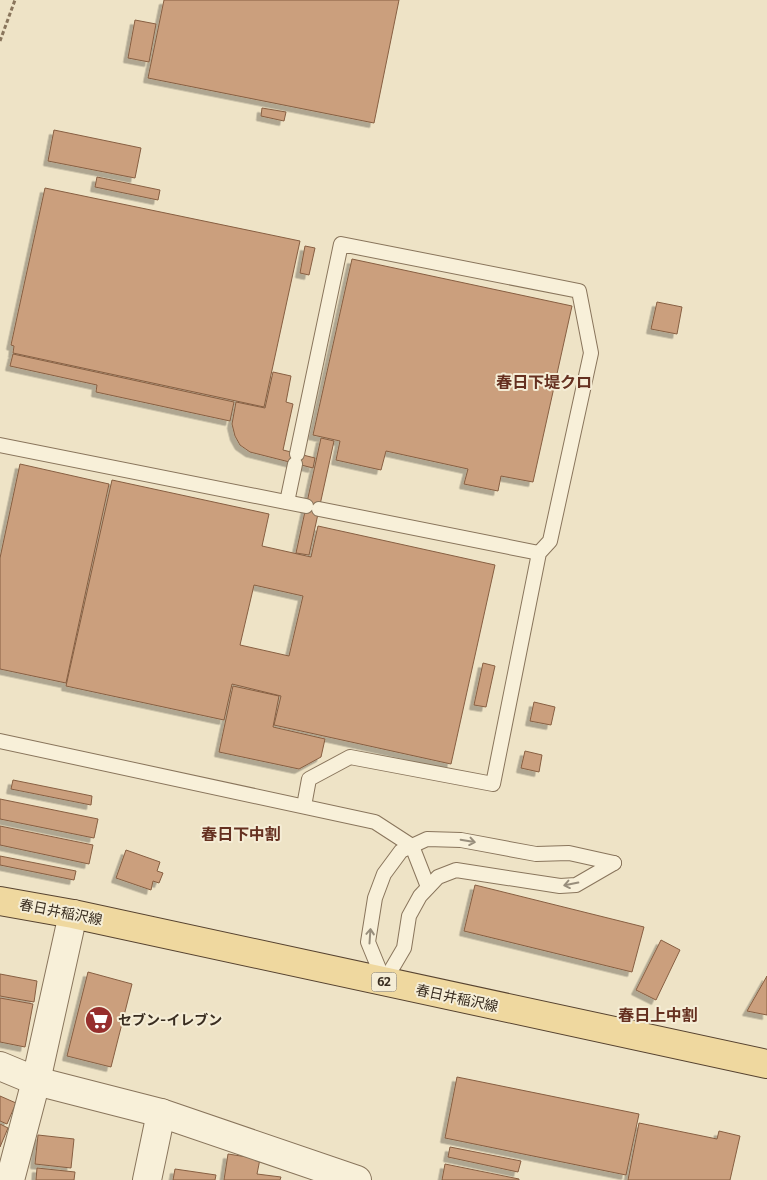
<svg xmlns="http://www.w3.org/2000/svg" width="767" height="1180" viewBox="0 0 767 1180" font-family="Bitter,'Noto Sans JP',serif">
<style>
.building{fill:#cb9f7d;stroke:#875f42;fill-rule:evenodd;filter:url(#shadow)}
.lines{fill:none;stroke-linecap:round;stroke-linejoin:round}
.service-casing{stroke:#89755c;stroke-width:16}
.minor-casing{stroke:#89755c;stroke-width:30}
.primary-casing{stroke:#574330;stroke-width:30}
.path{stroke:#89755c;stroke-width:3;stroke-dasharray:4 2.5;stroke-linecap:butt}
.service{stroke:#f8f0d9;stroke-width:14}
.minor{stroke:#f8f0d9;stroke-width:28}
.primary{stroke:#efd89f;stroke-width:28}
.oneway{stroke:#988e7c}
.labels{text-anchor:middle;stroke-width:4;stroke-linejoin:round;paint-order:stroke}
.shield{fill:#f5edd6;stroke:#716757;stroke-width:1}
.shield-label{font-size:12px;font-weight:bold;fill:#392d20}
.street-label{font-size:14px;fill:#392d20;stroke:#f5edd6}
.poi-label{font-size:14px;font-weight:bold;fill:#392d20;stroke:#f5edd6;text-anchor:start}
.quarter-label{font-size:16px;font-weight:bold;fill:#653020;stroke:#f5edd6}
</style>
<defs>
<filter id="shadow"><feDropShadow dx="-4.5" dy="4.5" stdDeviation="0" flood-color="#0004"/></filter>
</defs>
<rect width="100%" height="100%" fill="#eee3c6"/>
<g class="building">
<path d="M164,0H399L374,123L148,78Z"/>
<path d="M135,20L156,24L149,62L128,58Z"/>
<path d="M262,108L286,112L284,121L261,116Z"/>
<path d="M54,130L141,148L135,178L48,161Z"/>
<path d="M97,177L160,190L158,200L95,187Z"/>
<path d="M45,188L300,241L264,407L13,353L14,346L11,345Z"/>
<path d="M305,246L315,248L309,275L300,273Z"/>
<path d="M352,259L572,306L533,482L501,476L498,491L464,484L468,469L386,451L381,470L336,460L340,441L313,435Z"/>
<path d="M657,302L682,307L677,334L651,329Z"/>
<path d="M13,354L234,402L230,421L96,392L97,385L10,366Z"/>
<path d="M273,372L291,376L286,402L293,404L283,450L315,458L313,468L250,452L240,445L235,436L232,424L236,402L265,408Z"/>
<path d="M321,438L334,441L309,555L296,553Z"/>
<path d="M20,464L109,484L66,683L0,669V558Z"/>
<path d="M112,480L269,514L262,546L311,557L318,526L495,565L451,764L274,725L281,696L232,684L224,720L66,686ZM254,585L303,596L289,656L240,645Z"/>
<path d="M483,663L495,666L486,707L474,705Z"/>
<path d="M233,686L279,696L273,727L325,739L321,757L299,769L219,752Z"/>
<path d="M534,702L555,707L551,725L530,721Z"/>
<path d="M525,751L542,755L539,772L521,768Z"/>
<path d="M13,780L92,796L91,805L11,789Z"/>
<path d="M0,799L98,819L94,838L0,819Z"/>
<path d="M0,826L93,845L89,864L0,845Z"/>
<path d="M126,850L160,862L157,871L163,873L159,883L153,881L151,890L116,878Z"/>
<path d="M0,856L76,871L74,880L0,865Z"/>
<path d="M475,885L644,927L632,972L464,931Z"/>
<path d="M661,940L680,950L656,1000L636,990Z"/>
<path d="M88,972L132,984L111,1067L67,1056Z"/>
<path d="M0,974L37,981L34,1002L0,996Z"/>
<path d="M767,976V1015L747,1011Z"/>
<path d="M0,998L33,1004L25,1047L0,1042Z"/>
<path d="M457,1077L639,1114L626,1175L445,1138Z"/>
<path d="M0,1096L16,1103L7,1124L0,1121Z"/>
<path d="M639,1123L717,1139L719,1131L740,1136L730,1180H628Z"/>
<path d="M0,1124L8,1128L0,1147Z"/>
<path d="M38,1135L74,1139L71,1168L35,1164Z"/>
<path d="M450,1147L521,1161L518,1172L448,1157Z"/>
<path d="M228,1154L260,1159L257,1174L281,1177L280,1180H224Z"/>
<path d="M445,1164L519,1179V1180H442Z"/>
<path d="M37,1168L75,1172L74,1180H36Z"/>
<path d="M175,1169L216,1175L215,1180H173Z"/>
</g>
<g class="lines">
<defs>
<g id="service">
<path d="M0,445L306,506"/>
<path d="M297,454L341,244L579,291L591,353L550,541L539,553L493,784L350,757L309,779L304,806"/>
<path d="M287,502L295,464"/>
<path d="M319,509L539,553"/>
<path d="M0,741L375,822L412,846L428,887"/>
<path d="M384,981L368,942L375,898L384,874L401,851L427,839L461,840L536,854L569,853L614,863"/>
<path d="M384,982L404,948L409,916L420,896L438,877L456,870L560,886L576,885L614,863"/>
</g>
<g id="minor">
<path d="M0,1066L36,1081L161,1113L357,1180"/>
<path d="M10,1180L36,1081L73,914"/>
<path d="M147,1180L161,1113"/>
</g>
<path id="primary" d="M0,901L73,914L767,1064"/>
</defs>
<use href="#service" class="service-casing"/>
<use href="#minor" class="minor-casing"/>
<use href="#primary" class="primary-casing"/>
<path class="path" d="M0,41L15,0"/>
<use href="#service" class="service"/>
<use href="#minor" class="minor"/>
<use href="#primary" class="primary"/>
</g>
<defs><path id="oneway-shaft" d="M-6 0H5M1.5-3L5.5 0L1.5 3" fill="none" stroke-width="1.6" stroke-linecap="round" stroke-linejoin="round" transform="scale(1.25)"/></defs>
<g class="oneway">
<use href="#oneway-shaft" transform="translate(468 841) rotate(10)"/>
<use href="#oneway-shaft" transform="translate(571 884) rotate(169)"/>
<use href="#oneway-shaft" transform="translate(370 936) rotate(-86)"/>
</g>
<defs>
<symbol id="supermarket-disc" viewBox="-11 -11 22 22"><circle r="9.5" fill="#962f2d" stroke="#f5edd6"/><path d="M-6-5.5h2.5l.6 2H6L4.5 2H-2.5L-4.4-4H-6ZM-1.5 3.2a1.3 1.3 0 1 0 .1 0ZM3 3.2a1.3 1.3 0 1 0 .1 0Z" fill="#fff"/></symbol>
</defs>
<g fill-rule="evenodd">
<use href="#supermarket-disc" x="83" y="1004" width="32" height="32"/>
</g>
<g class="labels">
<rect class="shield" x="371.5" y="972.5" width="25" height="19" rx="4"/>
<g class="shield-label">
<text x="384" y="986">62</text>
</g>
<g class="street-label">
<text transform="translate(61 912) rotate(11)" y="5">春日井稲沢線</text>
<text transform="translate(457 998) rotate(12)" y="5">春日井稲沢線</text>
</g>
<g class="poi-label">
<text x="118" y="1025">セブン-イレブン</text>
</g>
<g class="quarter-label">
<text x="544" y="388">春日下堤クロ</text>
<text x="241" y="840">春日下中割</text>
<text x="658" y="1021">春日上中割</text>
</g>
</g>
</svg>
